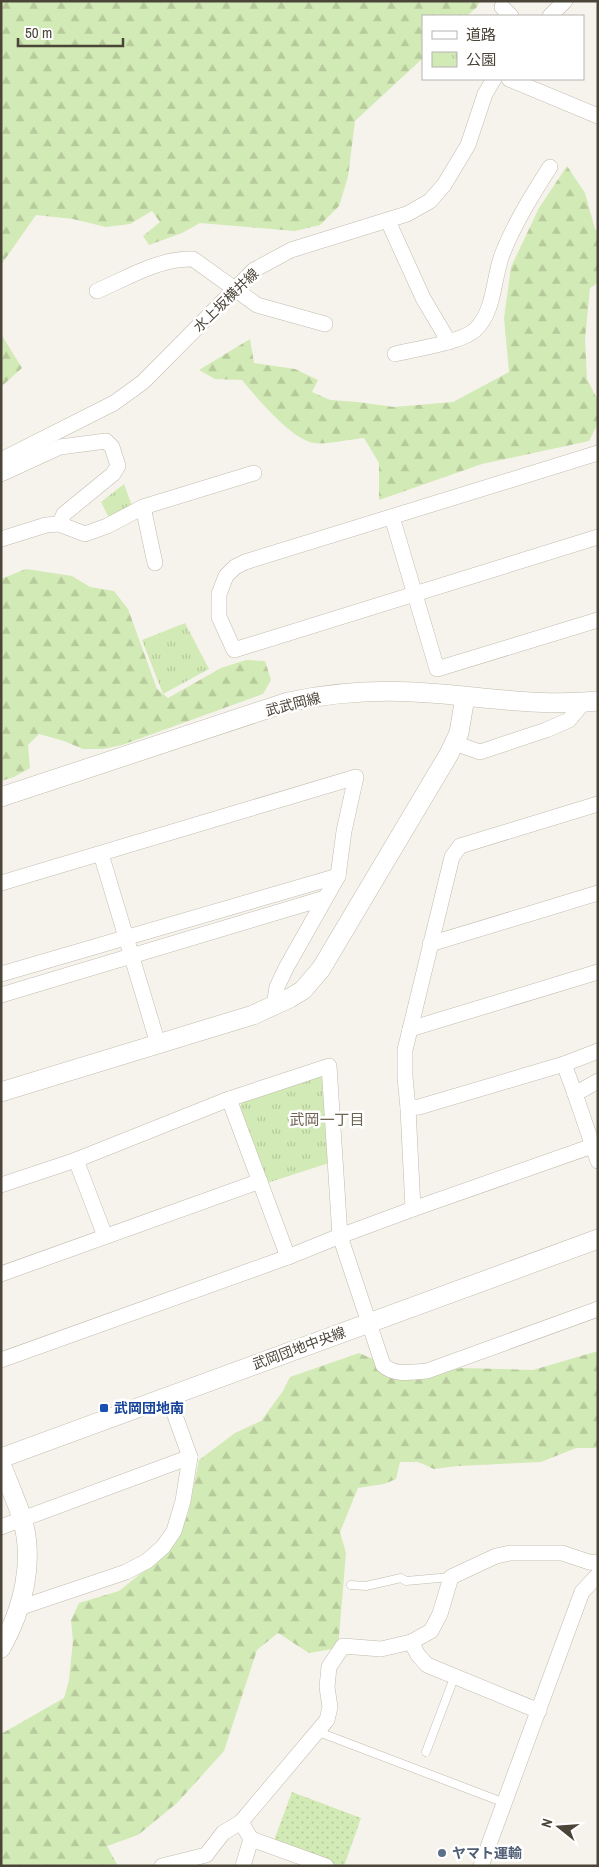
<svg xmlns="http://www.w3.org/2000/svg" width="599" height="1867" viewBox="0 0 599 1867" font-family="'Archivo Narrow','Noto Sans JP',sans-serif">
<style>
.grass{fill:url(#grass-dots)}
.forest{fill:url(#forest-firs)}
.park{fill:url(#park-tufts)}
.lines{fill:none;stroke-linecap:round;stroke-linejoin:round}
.service-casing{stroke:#c2bbae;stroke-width:9}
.minor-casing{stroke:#c2bbae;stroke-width:16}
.tertiary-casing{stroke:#c2bbae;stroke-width:20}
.service{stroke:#fff;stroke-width:8}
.minor{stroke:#fff;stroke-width:15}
.tertiary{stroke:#fff;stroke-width:19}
.transit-dot{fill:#1a4fb4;stroke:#fff;stroke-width:2}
.service-dot{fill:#5c6f8a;stroke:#fff;stroke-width:2}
.labels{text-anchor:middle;stroke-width:5;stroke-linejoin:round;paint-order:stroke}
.street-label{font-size:14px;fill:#4b4439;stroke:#fff}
.transit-label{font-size:14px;font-weight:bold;fill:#164399;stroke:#fff;text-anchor:start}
.service-label{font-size:14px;font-weight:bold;fill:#4e5e75;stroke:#fff;text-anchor:start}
.neighbourhood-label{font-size:15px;fill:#6e6250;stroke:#fff}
</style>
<defs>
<pattern id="grass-dots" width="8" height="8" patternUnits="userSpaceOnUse" patternTransform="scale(1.25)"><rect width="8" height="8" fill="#d2eab5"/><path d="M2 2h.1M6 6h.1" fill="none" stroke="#b6ca9c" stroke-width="1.8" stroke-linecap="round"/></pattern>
<pattern id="forest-firs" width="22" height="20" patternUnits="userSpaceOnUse" patternTransform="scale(1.25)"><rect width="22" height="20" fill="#d2eab5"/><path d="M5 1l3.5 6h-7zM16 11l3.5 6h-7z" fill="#b6ca9c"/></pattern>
<pattern id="park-tufts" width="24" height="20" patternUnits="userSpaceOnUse" patternTransform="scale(1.25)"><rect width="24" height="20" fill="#d2eab5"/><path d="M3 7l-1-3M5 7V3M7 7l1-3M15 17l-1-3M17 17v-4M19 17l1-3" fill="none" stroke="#b6ca9c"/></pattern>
</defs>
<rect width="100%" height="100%" fill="#f6f3ec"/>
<path class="grass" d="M292,1792L361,1818L344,1866H334L273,1843Z"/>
<g class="forest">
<path d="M1,1H480L477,7L467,16H423V58L355,121L348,177L339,206L320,225L295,231L200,223L182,233L149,245L143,236L160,222L152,211L130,224L106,227L73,219L36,215L1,265Z"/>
<path d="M567,166L585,193L595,229L598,231V283L590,288L585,339L587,379L598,401V423L589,441L482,464L379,500V463L364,438C352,439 324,445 314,443C292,440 256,397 242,380L215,379L199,370L250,339L254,363L295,369L318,380L312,392L330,400L358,402L394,407L453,402L509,372L504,318L511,267L539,208Z"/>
<path d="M1,334L22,368L1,387Z"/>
<path d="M26,569L72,576L90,587L114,591L128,609L157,689L168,698L221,668L246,660L265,661L271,680L263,694L122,745L103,749H83L64,741L39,734L28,745L30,768L14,777L1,781V579Z"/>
<path d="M598,1351V1448H576L541,1462L458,1466L434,1469L418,1462H400L396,1479L384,1484L358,1488L340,1532L346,1553L338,1648L309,1653L278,1633L257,1650L224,1751L177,1803L138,1835L107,1846L118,1866H1V1734L64,1698L69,1680L73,1641L71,1620L79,1603L119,1591L154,1563L178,1539L188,1514L199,1460L235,1433L261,1421L283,1391L290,1377L359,1353L373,1359L382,1374L401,1380L435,1374L461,1368L533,1370Z"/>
</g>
<g class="park">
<path d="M124,484L132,506L109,518L101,502Z"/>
<path d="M185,623L209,669L163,694L142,640Z"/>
<path d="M319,1073L326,1079L329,1163L267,1183L240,1107L242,1101Z"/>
</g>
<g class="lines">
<defs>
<g id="service">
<path d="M351,1585L366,1586L401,1578L406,1581L451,1577"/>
<path d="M316,1731L505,1803"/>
<path d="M426,1752L454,1678"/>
</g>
<g id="minor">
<path d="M502,7L511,16"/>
<path d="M550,16L565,1"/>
<path d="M509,79L598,116"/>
<path d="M388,221L423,298L449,342"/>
<path d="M97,291C127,278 159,258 193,259L257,305L325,324"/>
<path d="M395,354C415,349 460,343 475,330C495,311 493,279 502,255C514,224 532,195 550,167"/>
<path d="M598,453L245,562L235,567L226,576L219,594V617L234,650L598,537"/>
<path d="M1,460L114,403L143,382L254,270L291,250L407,214L430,201L444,185L468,145L485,94L494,79"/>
<path d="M1,474L60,447L106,441L112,447L118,466L113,474L64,514L59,524"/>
<path d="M143,507L155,563"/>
<path d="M392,517L437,669L598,620"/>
<path d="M1,539L46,525L59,524L85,534L107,526L143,507L254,473"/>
<path d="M454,743L480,752L546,730L569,720L584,702"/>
<path d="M598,804L460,846L452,857L405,1050V1077L408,1108L419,1107L564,1064L598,1051"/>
<path d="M101,854L158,1044"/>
<path d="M1,883L356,777L344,831L338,876L286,968L277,987L274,1006"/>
<path d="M430,944L598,893"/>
<path d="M1,974L338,876"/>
<path d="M1,995L325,898"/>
<path d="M410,1029L598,972"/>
<path d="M564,1064L575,1094L598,1081"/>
<path d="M575,1094L598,1161"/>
<path d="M229,1099L288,1257"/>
<path d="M76,1160L105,1236"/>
<path d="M1,1185L76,1160L229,1099L329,1066L340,1236L383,1365C395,1376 411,1372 427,1371L598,1309"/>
<path d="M413,1209L598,1144"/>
<path d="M1,1274L260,1181"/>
<path d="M1,1360L288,1257L340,1236L413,1209L408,1108"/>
<path d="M1,1527L190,1457"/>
<path d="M19,1608L126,1572L147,1561L163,1547L174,1531L183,1501L190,1457L168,1396"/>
<path d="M411,1642L418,1655L427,1665L539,1711"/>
<path d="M251,1839L326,1866"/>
<path d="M162,1866L206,1855L223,1833L241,1822"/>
<path d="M243,1866L251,1839L241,1822L327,1720L330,1707L327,1687L329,1667L343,1646L381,1649L411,1642L431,1631L440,1614L451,1577L496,1556L510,1553H562L589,1562L598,1563"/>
<path d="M481,1866L582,1592L598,1575"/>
</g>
<g id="tertiary">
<path d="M1,797L288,702C335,692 382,689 429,693C486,697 541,707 598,701"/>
<path d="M1,1092L253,1015L290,998L303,990L321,969L449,754L459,733L465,697"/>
<path d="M1,1458L598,1239"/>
<path d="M1,1464C8,1482 16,1500 22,1518C35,1562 23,1609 1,1648"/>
</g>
</defs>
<use href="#service" class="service-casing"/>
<use href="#minor" class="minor-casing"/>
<use href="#tertiary" class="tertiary-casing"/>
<use href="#service" class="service"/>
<use href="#minor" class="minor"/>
<use href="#tertiary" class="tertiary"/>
</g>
<rect class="transit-dot" x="99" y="1403" width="10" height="10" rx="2.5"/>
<circle class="service-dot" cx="442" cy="1853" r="5"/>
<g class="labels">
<g class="street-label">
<text transform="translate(226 300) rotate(-44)" y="5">水上坂横井線</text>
<text transform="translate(293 704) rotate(-14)" y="5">武武岡線</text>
<text transform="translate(299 1348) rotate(-20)" y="5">武岡団地中央線</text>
</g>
<g class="transit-label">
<text x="114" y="1413">武岡団地南</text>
</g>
<g class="service-label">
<text x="452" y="1858">ヤマト運輸</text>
</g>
<g class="neighbourhood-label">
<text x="327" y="1125">武岡一丁目</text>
</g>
</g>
<rect width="599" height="1867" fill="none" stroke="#4b4439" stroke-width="5"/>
<rect x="422" y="15" width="162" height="65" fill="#ffffff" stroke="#b7b4b0"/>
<rect x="432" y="31" width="25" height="8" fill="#ffffff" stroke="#b7b4b0"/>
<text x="466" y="40" font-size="15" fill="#4b4439">道路</text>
<rect x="432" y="52" width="25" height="15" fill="url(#park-tufts)" stroke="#b7b4b0"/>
<text x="466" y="65" font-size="15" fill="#4b4439">公園</text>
<g transform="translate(559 1827) rotate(287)" stroke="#ffffff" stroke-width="4" paint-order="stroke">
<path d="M0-4L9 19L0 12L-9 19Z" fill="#4b4439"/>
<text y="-8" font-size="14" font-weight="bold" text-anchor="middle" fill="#4b4439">N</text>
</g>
<path d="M18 38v8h105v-8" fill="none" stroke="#4b4439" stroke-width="2.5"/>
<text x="25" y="38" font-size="15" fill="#4b4439" stroke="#ffffff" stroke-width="4" paint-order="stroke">50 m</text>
</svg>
